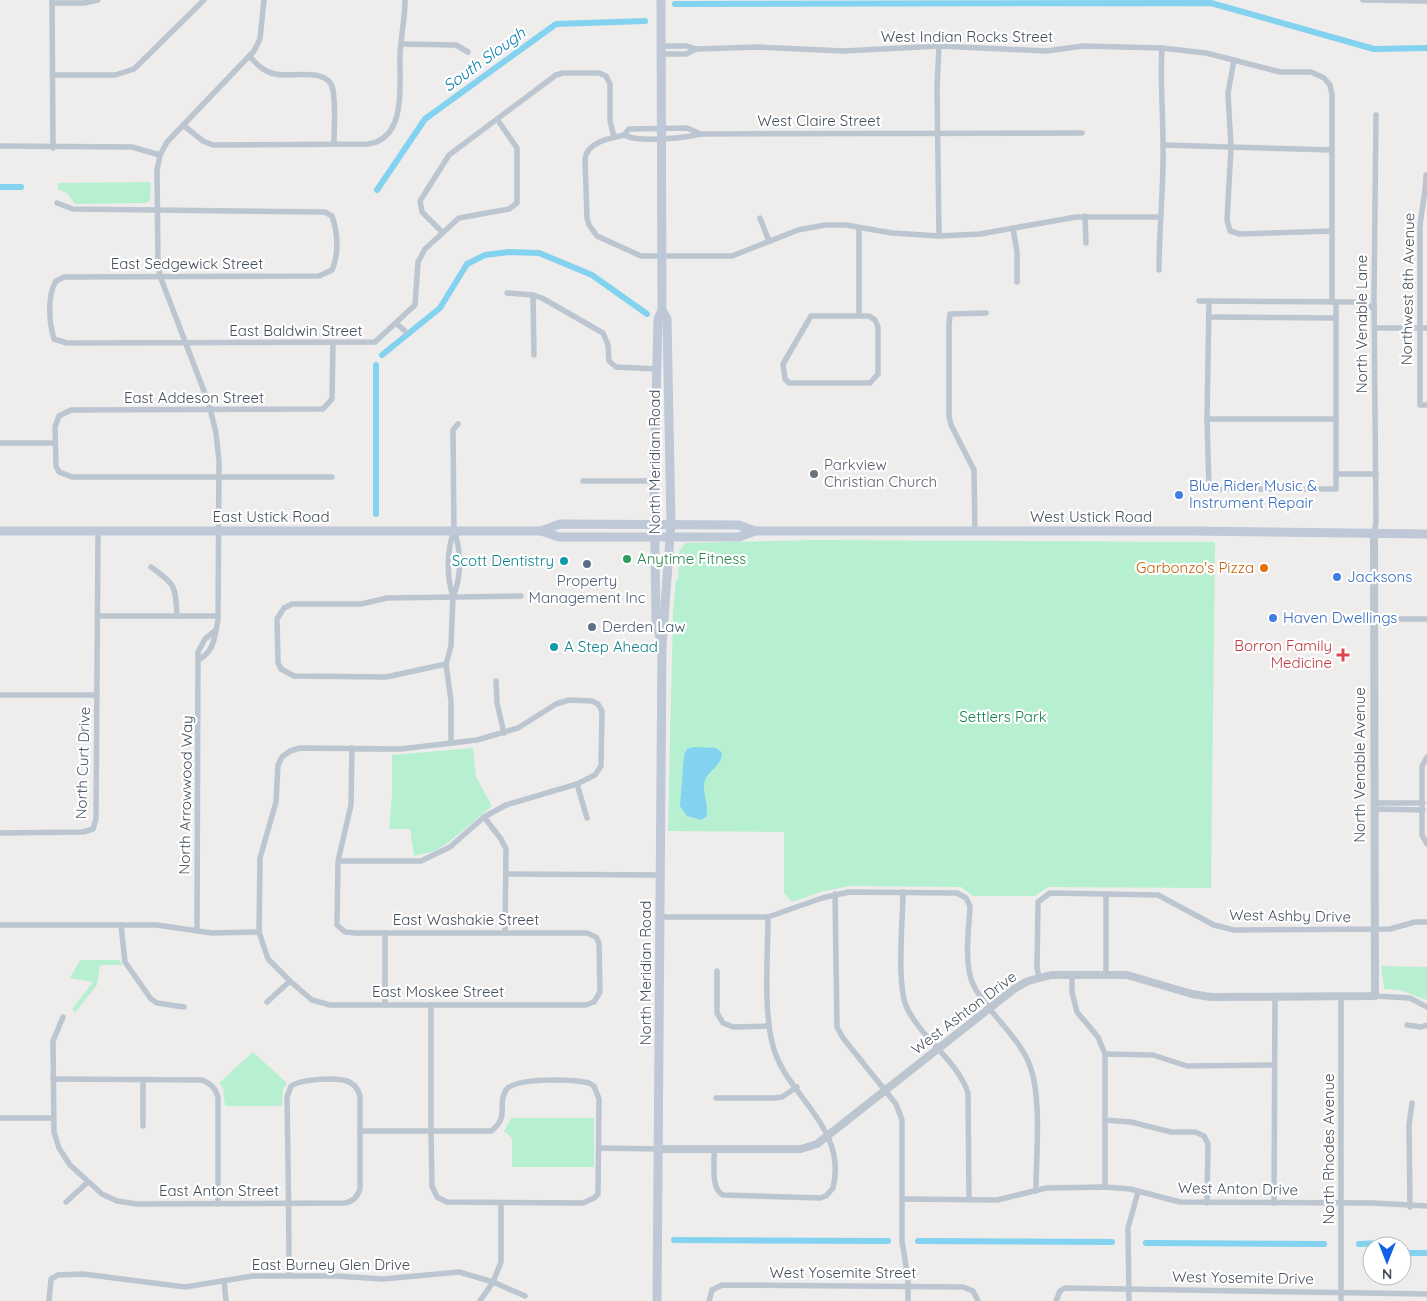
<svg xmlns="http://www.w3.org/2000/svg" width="1427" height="1301" viewBox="0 0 1427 1301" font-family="Quicksand,sans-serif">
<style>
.green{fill:#b7f0d1}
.water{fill:#82d2f0}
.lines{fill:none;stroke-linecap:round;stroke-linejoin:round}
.canal{stroke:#82d2f0;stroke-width:6}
.minor{stroke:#bcc6d0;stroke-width:5.5}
.tertiary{stroke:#bcc6d0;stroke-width:8}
.secondary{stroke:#bec8d7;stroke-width:9}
.worship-dot{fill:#6b7280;stroke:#fff;stroke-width:2}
.shop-dot{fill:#3f7fe0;stroke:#fff;stroke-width:2}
.leisure-dot{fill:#2e9e5b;stroke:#fff;stroke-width:2}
.culture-dot{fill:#0f9aa8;stroke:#fff;stroke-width:2}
.service-dot{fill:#5c6f8a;stroke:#fff;stroke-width:2}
.food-dot{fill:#e8710a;stroke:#fff;stroke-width:2}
.health-dot{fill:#e0444e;stroke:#fff;stroke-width:2}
.labels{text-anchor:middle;stroke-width:4.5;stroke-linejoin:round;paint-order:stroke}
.street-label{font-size:15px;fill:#444f5b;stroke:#fff}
.worship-label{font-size:15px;fill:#5b616d;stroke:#fff;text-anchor:start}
.shop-label{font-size:15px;fill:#366cbe;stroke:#fff;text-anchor:start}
.leisure-label{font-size:15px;fill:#27864d;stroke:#fff;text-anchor:start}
.culture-label{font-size:15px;fill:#0d838f;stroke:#fff;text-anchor:end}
.food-label{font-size:15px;fill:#c56008;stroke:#fff;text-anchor:end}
.service-label{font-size:15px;fill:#4e5e75;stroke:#fff}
.health-label{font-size:15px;fill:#be3a42;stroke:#fff;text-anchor:end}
.park-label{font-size:15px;fill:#127f4f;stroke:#fff}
.water-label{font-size:16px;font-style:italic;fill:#057fac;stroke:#fff}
</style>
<rect width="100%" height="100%" fill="#efecec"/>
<g class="green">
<path d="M151,182L150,201L146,203L75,204L67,193L58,189V183Z"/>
<path d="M814,540L1215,542L1211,888L1048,887L1035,896H973L961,887L850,886L824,891L792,902L784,893V832L668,831L673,611L676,579H678L679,551L685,543Z"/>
<path d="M473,748L476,777L492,806L449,842L435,851L414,856L410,829H389L392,794V755Z"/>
<path d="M80,960H120L122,965H100L97,985L75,1013L72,1009L93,982L70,978Z"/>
<path d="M1381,966L1427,967V1000L1400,990L1384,989Z"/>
<path d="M253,1052L287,1083L283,1089L282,1106H225L223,1088L219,1083Z"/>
<path d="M511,1118H594V1167H512V1138L504,1131Z"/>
</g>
<path class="water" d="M694,747L716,748L722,753C721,767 709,770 705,780C701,792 710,805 706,817L701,820L687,816L680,806L684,755L687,749Z"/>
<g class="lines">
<g class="canal">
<path d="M675,4L1211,3L1374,49L1427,48"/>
<path d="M0,187H21"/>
<path d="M377,190L425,119L556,24L645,21"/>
<path d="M382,355L440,308L467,264L485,255L509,252L539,253L592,275L647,314"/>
<path d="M376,514V365"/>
<path d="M674,1240L888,1241"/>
<path d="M918,1241L1112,1242"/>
<path d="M1146,1243L1324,1244"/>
<path d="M1359,1244L1382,1243L1386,1245"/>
<path d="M1402,1253H1427"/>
</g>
<g class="minor">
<path d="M52,0L53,148"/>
<path d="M1363,0L1427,1"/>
<path d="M52,3H84L98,0"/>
<path d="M401,44L456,45L468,52"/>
<path d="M661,46H687L696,49L686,54H661"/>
<path d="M696,49L759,47L844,51L939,46L1046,51L1083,46L1162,48L1206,53L1280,72H1311L1324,78L1330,85L1332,94V302"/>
<path d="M250,57C257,64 264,72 275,74C291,78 329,66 333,90C336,107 334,127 334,144"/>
<path d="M1234,60L1228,93L1231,148L1227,220L1230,231L1240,234L1332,231"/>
<path d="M53,75H115L134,69L204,0"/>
<path d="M183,125L203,141L213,145L368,144C408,139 399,81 400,54C401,36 405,18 405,0"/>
<path d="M687,128L701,134C684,138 639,143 624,135L629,129Z"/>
<path d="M701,134L1082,133"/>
<path d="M624,135C610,138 587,142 585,159L587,218L589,225L597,236L641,256H732L798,230L825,225H846L892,233L939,236L980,234L1076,217H1159"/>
<path d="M1163,145L1332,150"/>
<path d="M0,146L132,147L160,155"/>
<path d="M1426,175C1426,193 1421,210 1420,228V405H1427"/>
<path d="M57,203L73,209L325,212L332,216C338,233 339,254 332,270L319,276L64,277L56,281C47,295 49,323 54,339L67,343L375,342L415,305L418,262L425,249L459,218L509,209L517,203V148L497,119"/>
<path d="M1085,216L1086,243"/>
<path d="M760,218L769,241"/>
<path d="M1013,228L1017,252V282"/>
<path d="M442,232L422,212L420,201L449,155L556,75L563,73H599L606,76L610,84V121L614,137"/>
<path d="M939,236L937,87L939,46"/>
<path d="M1159,270C1159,228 1164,186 1163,144C1163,112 1160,80 1162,48"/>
<path d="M507,293L533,295L542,298L603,333L608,345L609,361L616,367L657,369"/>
<path d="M533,295L534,355"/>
<path d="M1199,301L1364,302L1374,309"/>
<path d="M1209,301L1207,419L1209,489H1336V302"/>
<path d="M859,315V228"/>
<path d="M811,316H869L875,320L878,327V374L870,383H789L785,379L783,364Z"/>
<path d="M1209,317L1336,318"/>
<path d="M397,324L405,331"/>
<path d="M1375,328H1427"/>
<path d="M1207,419H1336"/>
<path d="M0,443H55"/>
<path d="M1336,474H1376"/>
<path d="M332,477H72L59,472L56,466L55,427L59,416L71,410L323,409L332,399L333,343"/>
<path d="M583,481H654"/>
<path d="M454,531C447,549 446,577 453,596C462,578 461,549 454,531L453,430L458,424"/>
<path d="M975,532L974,470L951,425L949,416V325L950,314L986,313"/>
<path d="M1374,534L1376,522L1374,298L1376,115"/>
<path d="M151,567C176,585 175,585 177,616"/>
<path d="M98,616H218"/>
<path d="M1374,619H1427"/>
<path d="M216,630L218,620L219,461L216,433L209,404L160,276L158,262L157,170L160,155L167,142L254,51L260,39L264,0"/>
<path d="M446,664L386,677L294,676L281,669L278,663L277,619L284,608L292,604H361L387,598L521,596"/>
<path d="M496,681L497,703L504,733"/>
<path d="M0,695H97"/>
<path d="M451,743V701L446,664L451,646L453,596"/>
<path d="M1427,757L1422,766V835L1427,844"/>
<path d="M577,784L587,818"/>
<path d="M1375,803H1423"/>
<path d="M1375,809L1423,810"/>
<path d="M484,817L501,839L506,849L505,933"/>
<path d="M0,833L83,832L93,829L96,819L98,531"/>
<path d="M338,861H421L450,847L484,817L506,805L577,784L595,775L601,766L602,711L598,704L592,701L569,700L556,704L518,728L477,740L401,749L300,748L290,751L282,757L278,765L276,802L260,858L259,932L268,959L290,981L312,1000L330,1005H586L594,1002L600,992L599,943L596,937L587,933H356L345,932L337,925L338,861L351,805L352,748"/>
<path d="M506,874L660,875"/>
<path d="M903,892C903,920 896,985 907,1008C922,1039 957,1060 968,1093L969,1200"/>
<path d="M835,894L837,1027L843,1038L896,1104L902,1120V1241L908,1278V1301"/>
<path d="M1106,894V975"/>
<path d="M660,917H768L822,898L849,892L957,893L966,898L970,906C969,928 965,953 970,975C975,1002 1019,1034 1030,1066C1042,1098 1036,1155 1036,1191"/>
<path d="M0,925H157L212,933L259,932"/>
<path d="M121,925L125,962L151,999L157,1003L184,1007"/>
<path d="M197,930L198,652L205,639L216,630C214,643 211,652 200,659"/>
<path d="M385,933V1005"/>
<path d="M717,971V1013L723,1023L733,1027L769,1026"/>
<path d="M1072,974V992L1077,1012L1098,1037L1105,1054V1187"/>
<path d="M1039,977L1037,968L1038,902L1050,893L1158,895L1214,925L1234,930L1390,929L1415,922H1427"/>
<path d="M1375,996L1410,998L1427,1007"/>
<path d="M1341,997V1301"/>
<path d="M267,1002L290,981"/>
<path d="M63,1017L53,1041L54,1132L59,1148L70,1165L102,1194L117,1201L137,1204L345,1203C353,1201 357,1198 360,1189V1096C358,1089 354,1083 347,1081C334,1077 302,1079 291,1086L287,1097C288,1156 289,1216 289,1275"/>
<path d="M1407,1025L1421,1027L1427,1025"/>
<path d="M1105,1054L1153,1055L1187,1066L1273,1065"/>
<path d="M53,1079L202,1080C211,1084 216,1088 218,1098V1204"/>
<path d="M716,1098H775L782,1097L797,1087"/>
<path d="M0,1118H53"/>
<path d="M1105,1120L1131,1122L1171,1132H1195L1204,1136L1208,1144L1207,1203"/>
<path d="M143,1126V1080"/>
<path d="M360,1131H491C511,1116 496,1106 506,1090C515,1077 574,1079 589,1083L594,1086L599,1099L598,1194L594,1198L583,1203L447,1202L437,1197L432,1186L431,1131V1005"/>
<path d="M599,1148L658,1149"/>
<path d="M714,1149C715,1163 710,1188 723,1195L820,1198L826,1196L833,1188C848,1126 786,1096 773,1046C763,1010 768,955 768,917"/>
<path d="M902,1199L997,1200L1046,1188L1105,1187L1130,1189L1180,1202L1373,1203L1427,1206"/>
<path d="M66,1202L88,1182"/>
<path d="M1274,1203L1275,997"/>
<path d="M1410,1207L1409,1125L1412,1103"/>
<path d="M224,1281L226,1301"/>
<path d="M49,1301L51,1279L58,1275L83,1274L185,1287L253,1276H336L383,1279L459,1272L493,1282L525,1296"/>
<path d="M480,1301L493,1282L501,1262V1203"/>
<path d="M709,1301L712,1290L722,1285L963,1287L973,1291L978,1301"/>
<path d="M1056,1301L1060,1291L1065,1288L1427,1294"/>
<path d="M1129,1301L1128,1228L1138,1192"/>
</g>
<path class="tertiary" d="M658,1149H801L817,1144L1014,989L1028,981L1051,975H1127L1192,994L1211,997L1375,996L1374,534"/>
<g class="secondary">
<path d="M0,531H541L560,524L739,525L755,531"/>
<path d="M541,531L559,537H739L755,531H1191L1427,534"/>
<path d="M660,638L656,620L654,481L658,319L662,310L661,0"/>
<path d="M657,1301L662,645L671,524L667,319L662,310"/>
</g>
</g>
<circle class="worship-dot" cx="814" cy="474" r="5"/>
<g class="shop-dot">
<circle cx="1179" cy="495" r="5"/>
<circle cx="1337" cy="577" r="5"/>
<circle cx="1273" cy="618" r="5"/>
</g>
<circle class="leisure-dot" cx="627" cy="559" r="5"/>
<g class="culture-dot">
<circle cx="564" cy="561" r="5"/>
<circle cx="554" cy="647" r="5"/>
</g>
<g class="service-dot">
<circle cx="587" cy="564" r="5"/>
<circle cx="592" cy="627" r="5"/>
</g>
<circle class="food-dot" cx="1264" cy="568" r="5"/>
<path class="health-dot" d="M1340.5 647.5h5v5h5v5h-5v5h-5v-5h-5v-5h5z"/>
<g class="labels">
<g class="street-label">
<text x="967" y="42">West Indian Rocks Street</text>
<text x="819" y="126">West Claire Street</text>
<text x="187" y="269">East Sedgewick Street</text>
<text transform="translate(1408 289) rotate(-89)" y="5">Northwest 8th Avenue</text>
<text transform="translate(1362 324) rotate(-90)" y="5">North Venable Lane</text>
<text x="296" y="336">East Baldwin Street</text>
<text x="194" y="403">East Addeson Street</text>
<text transform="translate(655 462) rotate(-90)" y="5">North Meridian Road</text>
<text x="271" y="522">East Ustick Road</text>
<text x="1091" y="522">West Ustick Road</text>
<text transform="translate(83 763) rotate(-88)" y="5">North Curt Drive</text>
<text transform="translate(1360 765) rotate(-90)" y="5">North Venable Avenue</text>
<text transform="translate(186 795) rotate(-89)" y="5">North Arrowwood Way</text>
<text transform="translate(1290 916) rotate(1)" y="5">West Ashby Drive</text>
<text x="466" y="925">East Washakie Street</text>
<text transform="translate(646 973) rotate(-90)" y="5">North Meridian Road</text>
<text x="438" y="997">East Moskee Street</text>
<text transform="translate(964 1013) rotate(-37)" y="5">West Ashton Drive</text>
<text transform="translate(1329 1149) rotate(-90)" y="5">North Rhodes Avenue</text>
<text transform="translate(1238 1189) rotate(1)" y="5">West Anton Drive</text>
<text x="219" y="1196">East Anton Street</text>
<text x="331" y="1270">East Burney Glen Drive</text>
<text x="843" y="1278">West Yosemite Street</text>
<text transform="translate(1243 1278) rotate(1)" y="5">West Yosemite Drive</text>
</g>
<g class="worship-label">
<text x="824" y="470">Parkview<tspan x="824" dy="17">Christian Church</tspan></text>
</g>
<g class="shop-label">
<text x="1189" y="491">Blue Rider Music &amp;<tspan x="1189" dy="17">Instrument Repair</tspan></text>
<text x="1347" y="582">Jacksons</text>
<text x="1283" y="623">Haven Dwellings</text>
</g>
<g class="leisure-label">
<text x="637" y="564">Anytime Fitness</text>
</g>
<g class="culture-label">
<text x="554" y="566">Scott Dentistry</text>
<text x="564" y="652" text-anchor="start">A Step Ahead</text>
</g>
<g class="food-label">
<text x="1254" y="573">Garbonzo's Pizza</text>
</g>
<g class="service-label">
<text x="587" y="586">Property<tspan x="587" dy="17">Management Inc</tspan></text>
<text x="602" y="632" text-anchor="start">Derden Law</text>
</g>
<g class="health-label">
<text x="1332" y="651">Borron Family<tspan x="1332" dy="17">Medicine</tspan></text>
</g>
<g class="park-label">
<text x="1003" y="722">Settlers Park</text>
</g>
<g class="water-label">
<text transform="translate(484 59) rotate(-36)" y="6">South Slough</text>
</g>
</g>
<g transform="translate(1387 1261) rotate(180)"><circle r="24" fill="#ffffff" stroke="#b4b9bd"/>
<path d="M0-4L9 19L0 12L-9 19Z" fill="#1061e6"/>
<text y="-8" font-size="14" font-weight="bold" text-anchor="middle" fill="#444f5b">N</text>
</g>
</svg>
